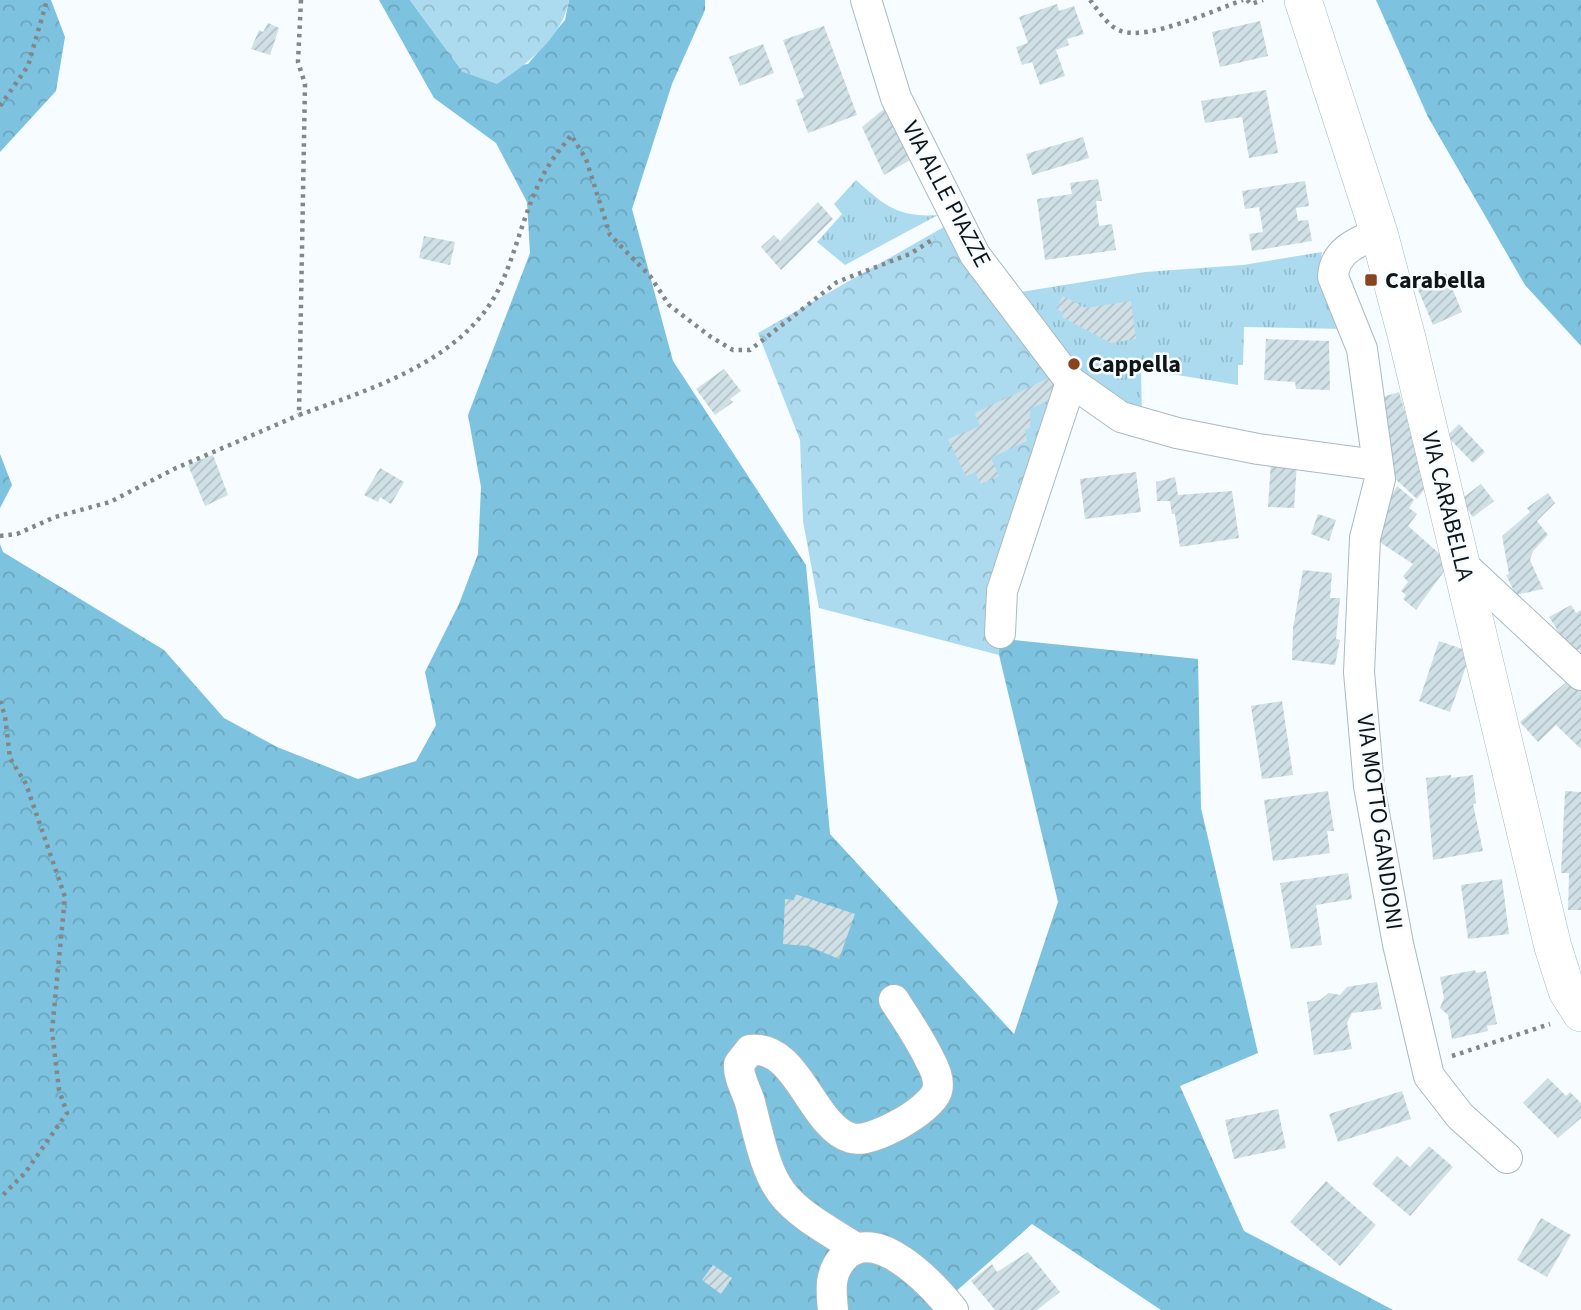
<svg xmlns="http://www.w3.org/2000/svg" width="1581" height="1310" viewBox="0 0 1581 1310" font-family="'Source Sans 3',sans-serif">
<style>
.grass{fill:url(#grass-tufts)}
.forest{fill:url(#forest-crowns)}
.park{fill:url(#park-crowns)}
.building{fill:url(#building-hatch)}
.lines{fill:none;stroke-linecap:round;stroke-linejoin:round}
.minor-casing{stroke:#aabac0;stroke-width:32}
.tertiary-casing{stroke:#aabac0;stroke-width:38}
.path{stroke:#81878a;stroke-width:4.5;stroke-dasharray:3.5 5;stroke-linecap:butt}
.minor{stroke:#fff;stroke-width:30}
.tertiary{stroke:#fff;stroke-width:37}
.poi-dot{fill:#89431e;stroke:#f6fcff;stroke-width:2.5}
.labels{text-anchor:middle;stroke-width:5;stroke-linejoin:round;paint-order:stroke}
.street-label{font-size:24px;fill:#101518;stroke:#f6fcff}
.poi-label{font-size:24px;font-weight:bold;fill:#101518;stroke:#f6fcff;text-anchor:start}
</style>
<defs>
<pattern id="grass-tufts" width="24" height="20" patternUnits="userSpaceOnUse" patternTransform="scale(1.75)"><rect width="24" height="20" fill="#acdbef"/><path d="M3 7l-1-3M5 7V3M7 7l1-3M15 17l-1-3M17 17v-4M19 17l1-3" fill="none" stroke="#93bbcc"/></pattern>
<pattern id="forest-crowns" width="20" height="18" patternUnits="userSpaceOnUse" patternTransform="scale(1.75)"><rect width="20" height="18" fill="#7dc2de"/><path d="M2 6a3 3 0 1 1 6 0M12 15a3 3 0 1 1 6 0" fill="none" stroke="#6ba6be"/></pattern>
<pattern id="park-crowns" width="20" height="18" patternUnits="userSpaceOnUse" patternTransform="scale(1.75)"><rect width="20" height="18" fill="#acdbef"/><path d="M2 6a3 3 0 1 1 6 0M12 15a3 3 0 1 1 6 0" fill="none" stroke="#93bbcc"/></pattern>
<pattern id="building-hatch" width="6" height="6" patternUnits="userSpaceOnUse" patternTransform="scale(1.75)"><rect width="6" height="6" fill="#d0e0e7"/><path d="M-1 1l2-2M0 6l6-6M5 7l2-2" fill="none" stroke="#b2bfc5"/></pattern>
</defs>
<rect width="100%" height="100%" fill="#f6fcff"/>
<g class="grass">
<path d="M856,180C884,205 898,218 938,215L845,265L817,242L842,214L834,204Z"/>
<path d="M1322,252L1319,272L1344,329L1244,327L1243,365H1238V385L1141,369L1142,419L1087,379L1014,293L1145,272L1243,265Z"/>
</g>
<g class="forest">
<path d="M0,0H51L65,37L56,91L0,152Z"/>
<path d="M379,0H410L463,72L528,64L565,20L569,0H705V10L672,84L632,209L673,361L806,565L830,834L1014,1034L1058,902L995,638L1198,659L1201,808L1258,1053L1180,1086L1244,1231L1393,1310H1161L1032,1224L935,1310H0V544L3,552L164,650L224,718L277,747L358,779L416,761L436,725L425,672L459,604L478,554L481,487L468,415L530,253L527,202L496,143L434,98Z"/>
<path d="M1376,0H1581V346L1525,285L1428,117Z"/>
<path d="M0,454L12,485L0,508Z"/>
</g>
<g class="park">
<path d="M410,0H569C562,38 528,63 497,84L463,72Z"/>
<path d="M949,224L1071,382L1000,633L999,655L819,608L803,521L800,440L758,333Z"/>
</g>
<g class="building">
<path d="M1057,4L1059,11L1074,6L1084,34L1067,39L1069,45L1056,50L1065,76L1040,85L1032,62L1022,65L1016,47L1028,43L1019,17Z"/>
<path d="M1260,21L1268,56L1220,67L1212,32Z"/>
<path d="M268,23L279,28L270,55L251,49L259,30L263,32Z"/>
<path d="M824,26L857,115L808,133L796,100L804,97L783,40Z"/>
<path d="M763,44L774,73L740,86L729,57Z"/>
<path d="M1266,90L1278,153L1249,158L1242,117L1205,123L1201,101Z"/>
<path d="M884,109L910,160L884,175L862,127Z"/>
<path d="M1083,137L1089,158L1032,175L1026,154Z"/>
<path d="M1098,179L1102,201H1096L1099,226L1112,224L1116,250L1045,260L1037,199L1072,194L1070,183Z"/>
<path d="M1305,181L1309,206L1296,208L1298,221L1308,220L1312,241L1252,251L1249,234L1263,232L1259,207L1245,209L1242,191Z"/>
<path d="M818,202L833,219L781,270L761,247L774,235L780,241Z"/>
<path d="M424,236L455,242L450,265L419,258Z"/>
<path d="M1446,273L1462,312L1433,325L1416,285Z"/>
<path d="M1063,296L1086,308L1131,301L1136,339L1111,343L1062,317L1064,313L1056,309Z"/>
<path d="M1266,339L1329,341L1330,390L1296,389L1295,382L1264,380Z"/>
<path d="M724,369L741,391L730,399L733,402L715,415L696,389Z"/>
<path d="M1057,374L1054,398L1030,409V428L1025,430L1027,441L991,458L999,476L981,484L975,472L966,476L948,439L980,426L975,413Z"/>
<path d="M1399,392L1427,486L1417,499L1391,475L1376,399Z"/>
<path d="M1459,424L1485,452L1473,463L1447,436Z"/>
<path d="M213,455L228,495L205,506L188,465Z"/>
<path d="M1271,461L1297,463L1294,508L1268,507Z"/>
<path d="M380,468L404,482L391,504L380,497L378,502L364,495Z"/>
<path d="M1136,472L1141,512L1085,519L1080,479Z"/>
<path d="M1175,477L1178,495L1232,491L1239,538L1180,547L1175,514H1172L1170,501H1157L1156,482Z"/>
<path d="M1481,484L1494,501L1473,517L1460,500Z"/>
<path d="M1397,486L1414,500L1409,508L1417,514L1408,526L1450,563L1416,610L1403,599L1406,595L1401,591L1408,582L1403,576L1413,564L1369,535Z"/>
<path d="M1548,493L1555,503L1537,521L1548,535L1533,551L1530,560L1543,589L1516,595L1506,575L1509,574L1502,536L1530,512L1527,508Z"/>
<path d="M1318,514L1336,520L1329,541L1311,534Z"/>
<path d="M1303,570L1332,573L1330,598H1340L1336,639L1340,640L1335,665L1292,660L1293,628Z"/>
<path d="M1571,605L1576,613L1581,610V653L1579,649L1572,653L1549,617Z"/>
<path d="M1439,641L1471,652L1450,712L1419,701Z"/>
<path d="M1572,677L1581,685V749L1556,725L1538,742L1520,722Z"/>
<path d="M1282,701L1293,775L1262,779L1251,706Z"/>
<path d="M1451,775V778L1473,775L1476,803L1473,804L1483,851L1433,860L1426,778Z"/>
<path d="M1328,791L1334,831H1327L1330,853L1273,861L1264,800Z"/>
<path d="M1565,791L1581,792V910H1568L1569,873H1561Z"/>
<path d="M1348,873L1352,899L1316,905L1322,945L1291,949L1280,883Z"/>
<path d="M1502,879L1509,934L1468,939L1461,885Z"/>
<path d="M795,894L855,914L839,959L808,946L783,944L785,899L794,900Z"/>
<path d="M1475,970L1476,973L1486,971L1497,1024L1487,1026L1488,1031L1452,1039L1448,1015L1440,1008L1444,998L1440,977Z"/>
<path d="M1377,982L1382,1009L1352,1013L1347,1023L1352,1049L1314,1055L1307,1002L1320,1000L1329,993L1340,995L1347,987Z"/>
<path d="M1548,1078L1566,1096L1570,1092L1581,1103V1118L1558,1138L1523,1103Z"/>
<path d="M1402,1091L1411,1119L1338,1142L1329,1114Z"/>
<path d="M1278,1109L1286,1148L1234,1159L1225,1120Z"/>
<path d="M1429,1146L1453,1167L1410,1216L1372,1184L1397,1156L1410,1167Z"/>
<path d="M1326,1181L1376,1225L1340,1266L1290,1222Z"/>
<path d="M1541,1218L1571,1235L1547,1277L1517,1260Z"/>
<path d="M1028,1252L1060,1292L1037,1310H995L971,1281L992,1264L997,1272Z"/>
<path d="M713,1265L732,1278L721,1294L702,1280Z"/>
</g>
<g class="lines">
<defs>
<g id="minor">
<path d="M866,0L896,98L975,255L1071,382L1121,417L1177,433L1258,449L1377,465"/>
<path d="M1379,233C1357,242 1334,251 1333,277L1362,349L1380,479L1365,538L1359,672L1369,786L1398,944L1429,1076L1460,1116L1507,1158"/>
<path d="M1462,564L1581,675"/>
<path d="M1000,633L1002,591L1071,382"/>
<path d="M856,1248C776,1199 773,1197 751,1106C748,1092 738,1079 739,1064L750,1050C798,1044 811,1126 851,1138C871,1144 930,1111 937,1091C940,1081 935,1069 930,1060C920,1039 907,1020 894,1000"/>
<path d="M833,1310C831,1290 829,1274 843,1258C875,1222 933,1285 953,1310"/>
</g>
<path id="tertiary" d="M1303,0L1379,233L1407,338L1553,947L1567,991L1581,1013"/>
</defs>
<use href="#minor" class="minor-casing"/>
<use href="#tertiary" class="tertiary-casing"/>
<g class="path">
<path d="M301,0L298,62L305,84L299,415C373,388 469,360 503,280C519,243 527,200 549,165C555,155 564,145 571,135L586,159L610,235L650,276L669,305L711,337L733,350H750L837,282L910,254L935,238"/>
<path d="M1090,0C1099,11 1107,26 1121,31C1148,41 1214,10 1243,0"/>
<path d="M1247,0L1251,4L1263,0"/>
<path d="M0,106L28,66L47,0"/>
<path d="M0,536L17,534L55,517L110,502L174,469L299,415"/>
<path d="M0,701L5,716L10,758L26,784L65,897L52,1031L59,1090L67,1113L25,1173L0,1198"/>
<path d="M1452,1056L1550,1024"/>
</g>
<use href="#minor" class="minor"/>
<use href="#tertiary" class="tertiary"/>
</g>
<g class="poi-dot">
<rect x="1364" y="273" width="14" height="14" rx="3.5"/>
<circle cx="1074" cy="364" r="7"/>
</g>
<g class="labels">
<g class="street-label">
<text transform="translate(947 194) rotate(62)" y="8">VIA ALLE PIAZZE</text>
<text transform="translate(1448 506) rotate(76)" y="8">VIA CARABELLA</text>
<text transform="translate(1380 822) rotate(82)" y="8">VIA MOTTO GANDIONI</text>
</g>
<g class="poi-label">
<text x="1385" y="288">Carabella</text>
<text x="1088" y="372">Cappella</text>
</g>
</g>
</svg>
